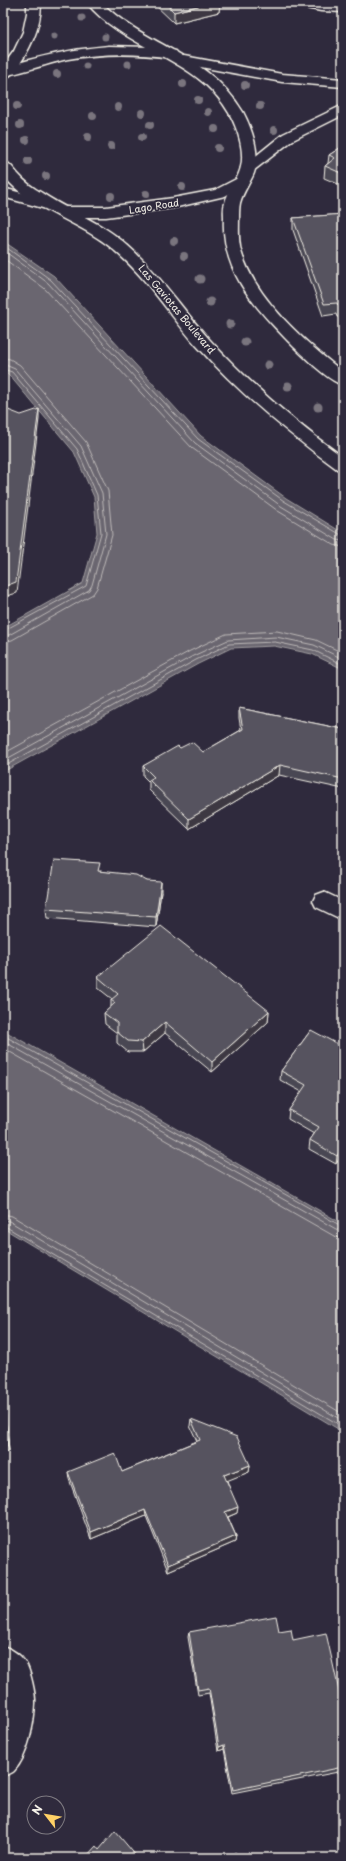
<svg xmlns="http://www.w3.org/2000/svg" width="346" height="1861" viewBox="0 0 346 1861" font-family="'Playpen Sans',sans-serif">
<style>
.water{fill:#6a6670;stroke:#a19ea0}
.lines{fill:none;stroke-linecap:round;stroke-linejoin:round}
.shore{stroke:#bdb9b8;stroke-width:1}
.minor-casing{stroke:#f4f1e8;stroke-width:3}
.tertiary-casing{stroke:#f4f1e8;stroke-width:3}
.minor{fill:#2f2a3d;fill-rule:evenodd}
.tertiary{fill:#2f2a3d;fill-rule:evenodd}
.tree{fill:#7a757e}
.wall{fill:#4a4752;stroke:#f4f1e8}
.shaded-wall{fill:#3c3942;stroke:#f4f1e8}
.building{fill:#56525f;stroke:#f4f1e8}
.labels{text-anchor:middle;stroke-width:3.5;stroke-linejoin:round;paint-order:stroke}
.far-street-label{font-size:10px;fill:#f4f1e8;stroke:#2f2a3d}
</style>
<rect width="100%" height="100%" fill="#2f2a3d"/>
<filter id="ink" filterUnits="userSpaceOnUse"><feTurbulence type="fractalNoise" baseFrequency=".025" numOctaves="2"/><feDisplacementMap in="SourceGraphic" scale="8" xChannelSelector="R" yChannelSelector="G"/><feConvolveMatrix kernelMatrix="1 2 1 2 8 2 1 2 1" color-interpolation-filters="sRGB"/></filter>
<g filter="url(#ink)">
<g class="water">
<path d="M3,241L54,276L201,436L286,498L343,533V669L312,654L274,646L231,648L198,664L3,772V628L83,583L97,533L94,497L74,452L9,375L3,372Z"/>
<path d="M3,1030L343,1224V1432L3,1228Z"/>
</g>
<g class="lines">
<g class="shore">
<path d="M3,245L51,280L198,439L284,501L343,536"/>
<path d="M3,250L48,283L195,443L281,506L337,540L343,541"/>
<path d="M3,258L44,288L192,448L278,511L334,545L343,547"/>
<path d="M3,358L10,359L20,365L86,442L108,491L112,535L97,588L93,594L12,640L3,642"/>
<path d="M3,364L15,369L81,446L102,493L106,534L92,585L89,590L9,635L3,636"/>
<path d="M3,369L12,372L77,449L97,495L101,533L86,586L3,631"/>
<path d="M3,754L190,651L226,634L277,631L316,640L343,653"/>
<path d="M3,761L193,656L228,640L276,637L314,645L343,659"/>
<path d="M3,767L196,660L229,644L275,642L313,650L343,665"/>
<path d="M3,1035L343,1227"/>
<path d="M3,1041L343,1233"/>
<path d="M3,1048L334,1236L343,1239"/>
<path d="M3,1214L12,1216L343,1414"/>
<path d="M3,1220L9,1221L343,1421"/>
<path d="M3,1225L343,1427"/>
</g>
<defs>
<g id="minor">
<path d="M293,3L343,4V12L321,11L295,6Z"/>
<path d="M109,46L150,47L176,51L178,54L176,57L171,58C136,53 102,53 68,59C56,61 9,77 3,75V68C38,56 72,49 109,46Z"/>
<path d="M184,56L282,74L343,79V87L282,82L179,63L177,60L179,57Z"/>
<path d="M343,105V115L293,140L253,171H243L241,168L283,134Z"/>
<path d="M242,176L247,177L249,180L247,183L225,196L173,208L106,217H62L57,215L54,212L57,209L62,207H106L173,198L215,190Z"/>
<path d="M3,188L55,202L58,205L55,208L50,210L3,197Z"/>
<path d="M324,892L343,901V920L316,907L313,901L316,895Z"/>
<path d="M3,1646C11,1649 20,1654 25,1662C30,1669 36,1695 35,1704C34,1723 28,1756 14,1771C12,1773 6,1775 3,1776V1719L6,1702L3,1685Z"/>
</g>
<g id="tertiary">
<path d="M27,3H41C41,10 40,18 38,25C35,39 17,76 3,79V66L14,51L23,32L27,13Z"/>
<path d="M87,3H102C148,48 208,53 243,112C252,129 261,154 254,173C250,183 243,192 240,203C239,208 239,213 239,218C239,229 238,240 241,251C255,299 305,342 343,372V385C327,381 297,350 285,338C252,304 221,269 224,218C224,213 223,208 225,203C227,193 235,184 239,173C247,155 238,129 229,113C204,69 155,56 116,29C106,22 95,13 87,3Z"/>
<path d="M3,161C11,163 13,169 18,174C25,182 33,188 42,193C70,212 102,222 127,245C158,272 181,308 209,339C249,383 294,422 343,457V471L337,469C286,432 238,392 196,345C169,314 147,278 115,251C81,221 31,211 3,175Z"/>
</g>
</defs>
<use href="#minor" class="minor-casing"/>
<use href="#tertiary" class="tertiary-casing"/>
<use href="#minor" class="minor"/>
<use href="#tertiary" class="tertiary"/>
</g>
<g class="tree">
<circle cx="82" cy="18" r="3.5"/>
<circle cx="54" cy="36" r="3.5"/>
<circle cx="105" cy="37" r="3.5"/>
<circle cx="128" cy="64" r="3.5"/>
<circle cx="86" cy="66" r="3.5"/>
<circle cx="57" cy="74" r="4"/>
<circle cx="183" cy="84" r="4"/>
<circle cx="245" cy="85" r="4"/>
<circle cx="198" cy="100" r="4"/>
<circle cx="17" cy="106" r="4"/>
<circle cx="260" cy="106" r="4"/>
<circle cx="118" cy="107" r="4"/>
<circle cx="208" cy="112" r="4"/>
<circle cx="142" cy="113" r="4"/>
<circle cx="93" cy="116" r="4"/>
<circle cx="20" cy="125" r="4"/>
<circle cx="150" cy="125" r="4"/>
<circle cx="215" cy="129" r="4"/>
<circle cx="274" cy="130" r="4"/>
<circle cx="88" cy="137" r="4"/>
<circle cx="142" cy="137" r="4"/>
<circle cx="26" cy="140" r="4"/>
<circle cx="111" cy="146" r="4"/>
<circle cx="218" cy="148" r="4"/>
<circle cx="28" cy="161" r="4"/>
<circle cx="46" cy="176" r="4"/>
<circle cx="182" cy="187" r="4"/>
<circle cx="146" cy="194" r="4"/>
<circle cx="111" cy="196" r="4"/>
<circle cx="174" cy="241" r="4"/>
<circle cx="184" cy="256" r="4"/>
<circle cx="200" cy="279" r="4.5"/>
<circle cx="210" cy="302" r="4.5"/>
<circle cx="230" cy="324" r="4.5"/>
<circle cx="245" cy="342" r="4.5"/>
<circle cx="268" cy="365" r="4.5"/>
<circle cx="288" cy="386" r="4.5"/>
<circle cx="318" cy="407" r="4.5"/>
</g>
<g class="wall">
<path d="M153,3H220L219,12L174,23Z"/>
<path d="M343,146V186L324,178L325,166L328,163L329,155Z"/>
<path d="M343,214V317H337L336,314L323,316L293,230V218Z"/>
<path d="M239,708L343,729V789L279,775L189,829L149,790V782L143,776V766L180,748L203,752L241,730L239,718Z"/>
<path d="M100,871L147,881L161,892L156,927L47,918L46,909Z"/>
<path d="M98,977L269,1011L268,1022L212,1072L165,1033L143,1052H128L117,1043V1033L105,1024L104,1013L111,1007V1000L112,999L98,988Z"/>
<path d="M311,1030L343,1153L336,1164L309,1149L310,1140L314,1134L288,1119L289,1110L302,1092L280,1080L281,1071Z"/>
<path d="M3,1386L9,1451L3,1452Z"/>
<path d="M191,1419L250,1465L249,1472L227,1480L237,1513L228,1517L236,1536L235,1542L168,1571L146,1516L91,1539L69,1479L68,1472H122L197,1441L190,1426Z"/>
<path d="M279,1631L293,1640L343,1709V1771L232,1793L224,1749L218,1751L209,1693L198,1695L188,1637L189,1632Z"/>
</g>
<g class="shaded-wall">
<path d="M209,3H220L219,12L174,23V12Z"/>
<path d="M39,409V419L17,593L3,597V587Z"/>
<path d="M280,765L279,775L189,829V819Z"/>
<path d="M161,882V892L156,927V917Z"/>
<path d="M269,1011L268,1022L212,1072V1062Z"/>
<path d="M165,1022V1033L143,1052L142,1042Z"/>
<path d="M343,1147V1153L336,1164L337,1156Z"/>
<path d="M3,1386L9,1451L7,1444L3,1396Z"/>
<path d="M250,1465L249,1472L224,1482V1475Z"/>
<path d="M238,1507L237,1513L225,1518V1512Z"/>
<path d="M145,1510L146,1516L91,1539V1532Z"/>
<path d="M236,1536L235,1542L168,1571V1565Z"/>
<path d="M224,1745V1749L218,1751L219,1747Z"/>
</g>
<g class="building">
<path d="M165,3H209L174,12Z"/>
<path d="M343,146V174L325,166L335,158L329,155Z"/>
<path d="M343,214V305H338L337,303L324,304L293,218Z"/>
<path d="M3,408L21,415L39,409L16,582L3,587Z"/>
<path d="M239,708L343,729V779L280,765L189,819L149,780L154,777L143,766L178,746L180,748L192,742L203,752L243,729Z"/>
<path d="M54,860L100,863L98,871L136,875L147,881L161,882L156,917L46,909Z"/>
<path d="M161,926L269,1011L212,1062L165,1022L142,1042L128,1041L117,1032V1023L104,1013L115,1003L111,1000L118,994L98,977Z"/>
<path d="M311,1030L343,1047V1147L337,1156L310,1140L319,1127L289,1110L306,1085L281,1071Z"/>
<path d="M3,1396L7,1444L3,1445Z"/>
<path d="M191,1419L237,1437L250,1465L224,1475L238,1507L225,1512L236,1536L168,1565L145,1510L91,1532L68,1472L115,1453L122,1472L200,1440Z"/>
<path d="M276,1616L279,1631L291,1629L293,1640L326,1633L343,1709V1767L233,1790L224,1745L219,1747L209,1688L198,1690L189,1632Z"/>
<path d="M115,1831L138,1858H85L96,1846L99,1850Z"/>
<path d="M235,1852L241,1858H231Z"/>
</g>
</g>
<g class="labels">
<g class="far-street-label">
<text transform="translate(154 206) rotate(-9)" y="4">Lago Road</text>
<text transform="translate(177 309) rotate(50)" y="4">Las Gaviotas Boulevard</text>
</g>
</g>
<rect width="346" height="1861" fill="none" stroke="#2f2a3d" stroke-width="16"/>
<rect x="8" y="8" width="330" height="1845" fill="none" stroke="#f4f1e8" stroke-width="1.5" filter="url(#ink)"/>
<g transform="translate(46 1815) rotate(301)"><circle r="19" fill="#2f2a3d" stroke="#7e7a81"/>
<path d="M0-3L7 15L0 10L-7 15Z" fill="#ffd166"/>
<text y="-6" font-size="11" font-weight="bold" text-anchor="middle" fill="#f4f1e8">N</text>
</g>
</svg>
